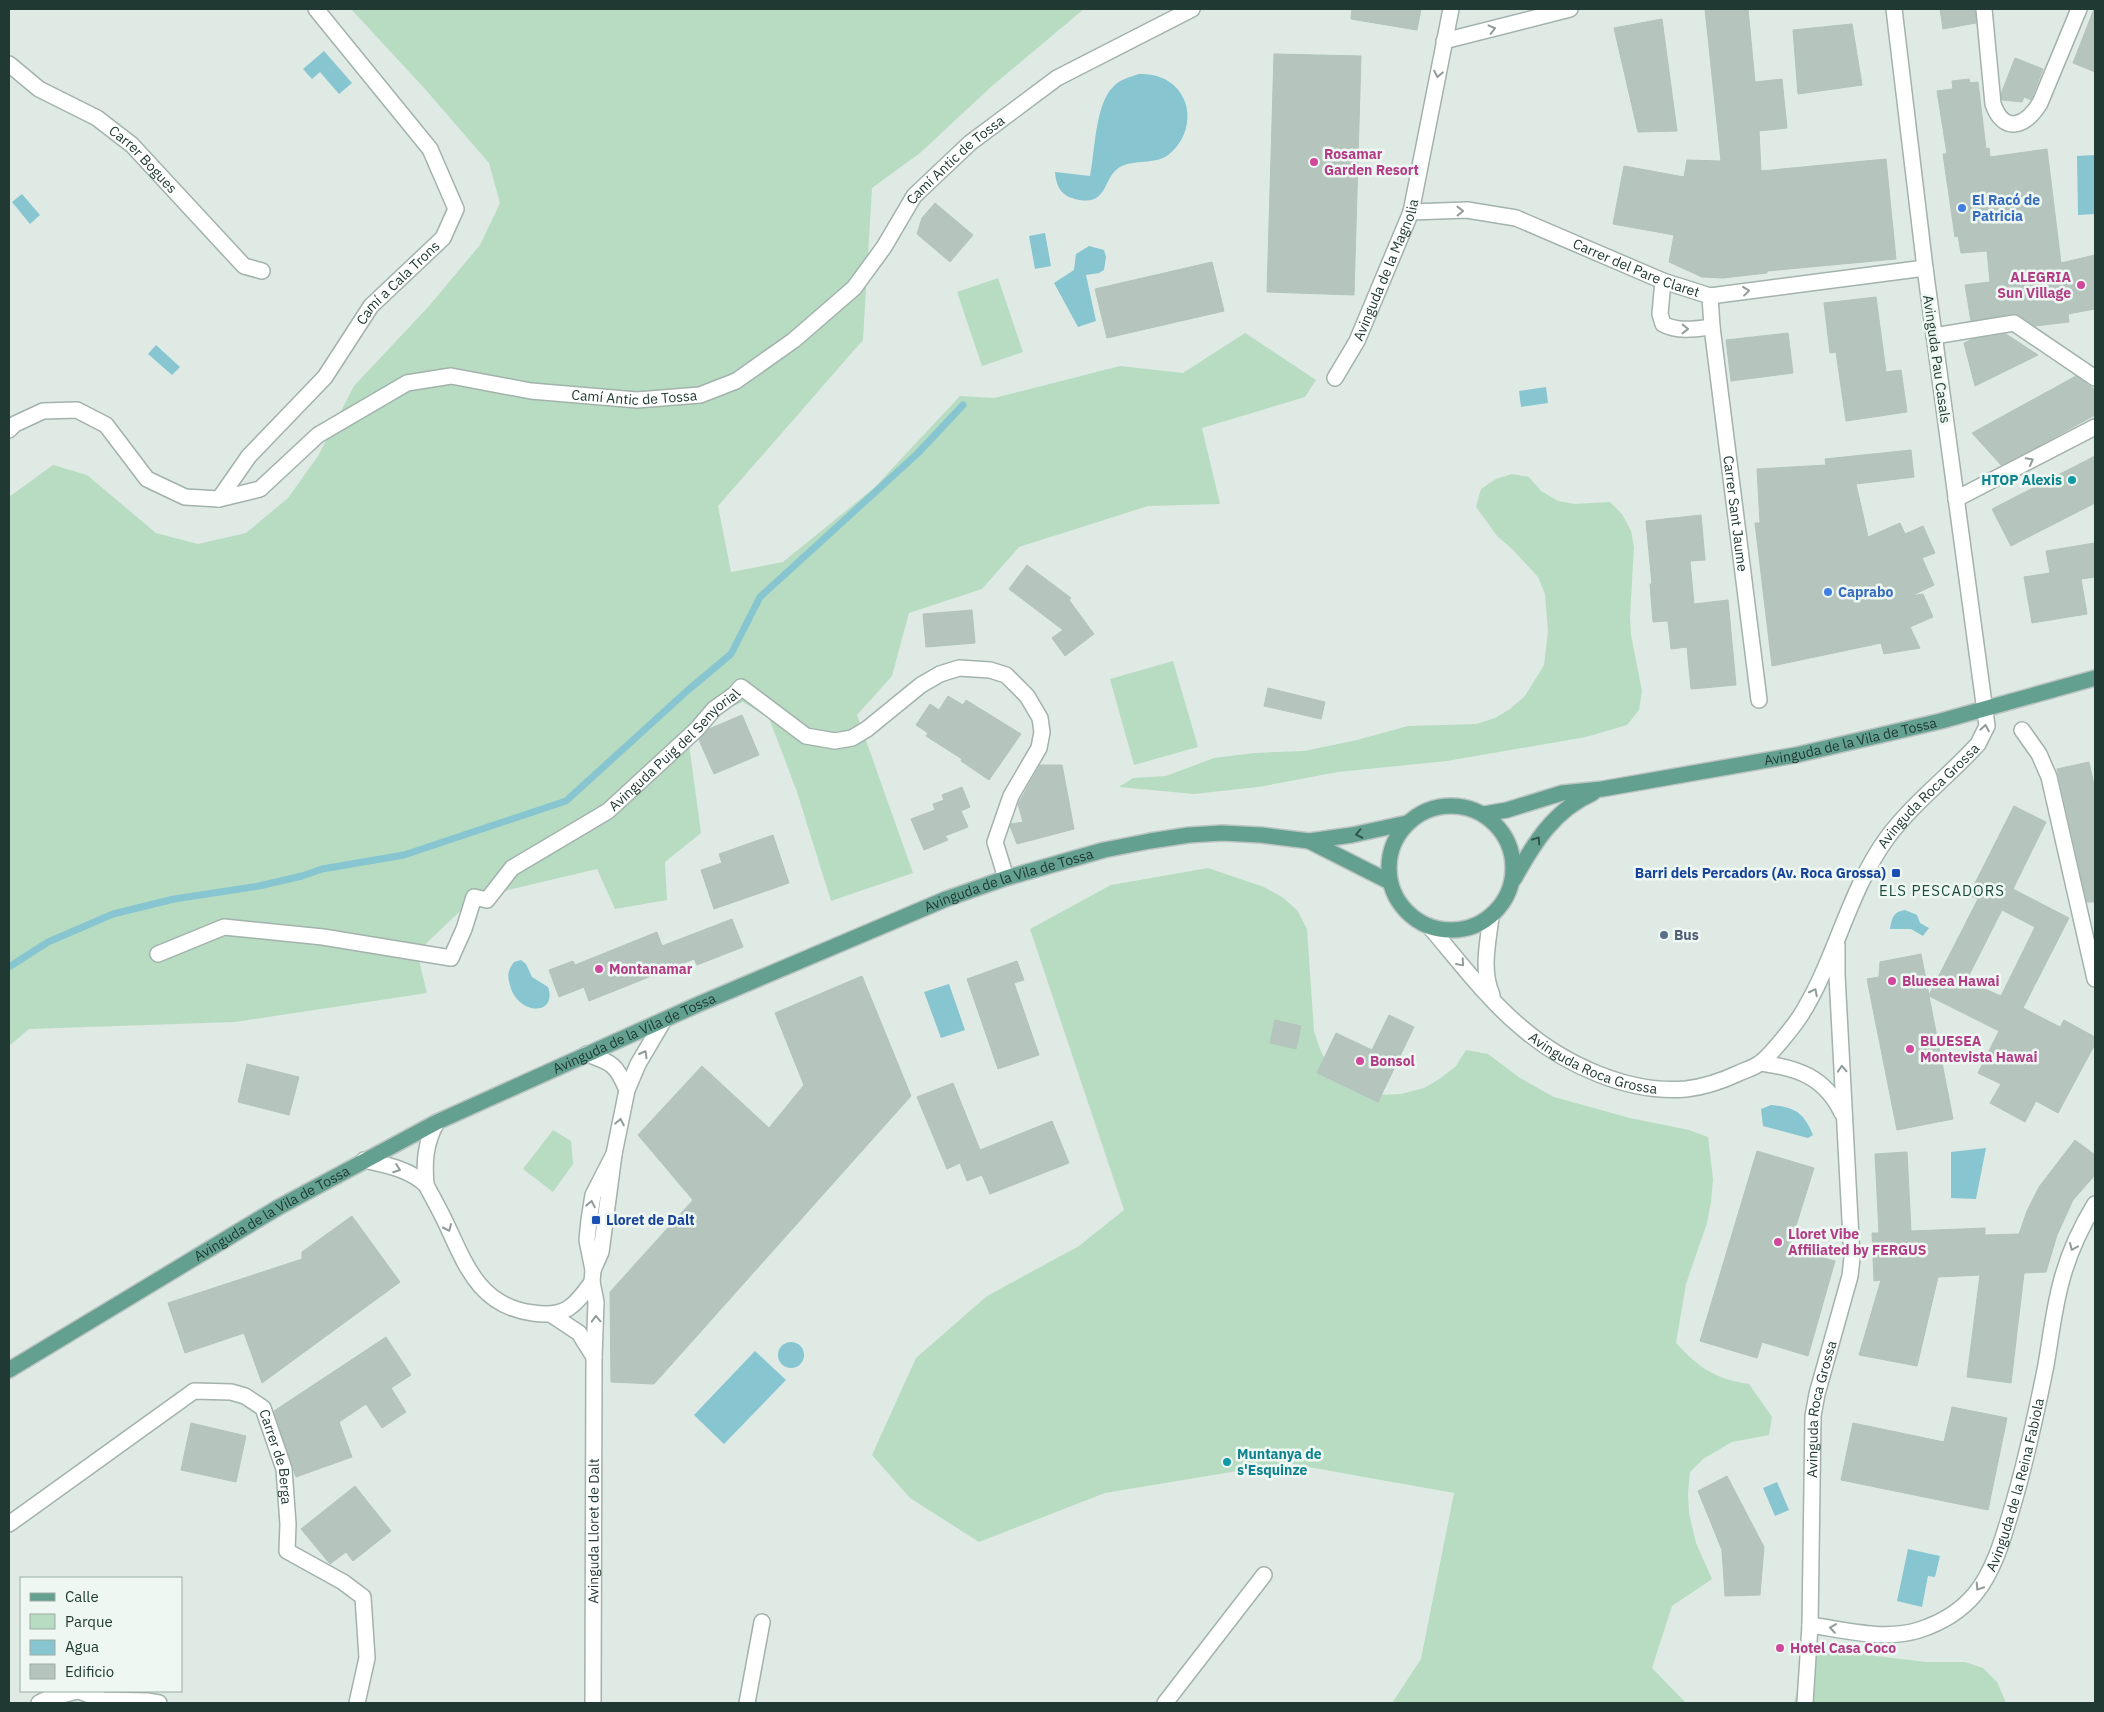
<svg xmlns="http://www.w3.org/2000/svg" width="2104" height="1712" viewBox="0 0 2104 1712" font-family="'IBM Plex Sans',sans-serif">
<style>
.green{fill:#b8dcc1}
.water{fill:#87c5d0}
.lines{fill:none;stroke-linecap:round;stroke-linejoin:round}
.stream{stroke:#87c5d0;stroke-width:7}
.building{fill:#b5c5be;stroke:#b2c4bc;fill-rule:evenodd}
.minor-casing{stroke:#a2b2ac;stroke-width:18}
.major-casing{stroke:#bcc4c2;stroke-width:18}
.minor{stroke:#fff;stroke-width:15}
.major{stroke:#64a090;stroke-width:15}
.oneway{stroke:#909c99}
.oneway2{stroke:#31544a}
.hotel-dot{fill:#d1479c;stroke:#eff7f3;stroke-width:2}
.shop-dot{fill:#3f7fe0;stroke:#eff7f3;stroke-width:2}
.culture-dot{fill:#0f9aa8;stroke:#eff7f3;stroke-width:2}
.transit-dot{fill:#1a4fb4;stroke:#eff7f3;stroke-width:2}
.service-dot{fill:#5c6f8a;stroke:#eff7f3;stroke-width:2}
.labels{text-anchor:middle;stroke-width:5;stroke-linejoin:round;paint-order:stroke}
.hotel-label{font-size:14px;font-weight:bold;fill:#b23c85;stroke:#eff7f3;text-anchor:start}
.street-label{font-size:14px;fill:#203a33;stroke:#eff7f3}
.shop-label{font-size:14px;font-weight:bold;fill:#366cbe;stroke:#eff7f3;text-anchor:start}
.culture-label{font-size:14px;font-weight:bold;fill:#0d838f;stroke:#eff7f3;text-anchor:end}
.transit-label{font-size:14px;font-weight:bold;fill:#164399;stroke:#eff7f3;text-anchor:end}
.service-label{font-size:14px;font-weight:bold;fill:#4e5e75;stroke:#eff7f3;text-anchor:start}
.neighbourhood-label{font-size:15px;letter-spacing:1px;fill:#1c4c40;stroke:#eff7f3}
</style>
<rect width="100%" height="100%" fill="#dfeae5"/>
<g class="green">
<path d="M351,9H1084L992,86L920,153L872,188L863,340L718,506L731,572L783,562L874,488L960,396L994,398L1120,366L1183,373L1245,333L1316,380L1305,397L1202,428L1220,504L1148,506L1019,547L982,589L909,613L892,676L857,715L913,873L831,901L797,792L769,718L743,702L693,722L689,744L701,833L665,862L667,900L615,909L597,869L474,898L417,952L427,993L235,1022L29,1029L9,1046V497L53,465L87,475L156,533L198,544L246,533L288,498L318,456L354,386L429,306L480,245L500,203L489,163L425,89Z"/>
<path d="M998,278L1023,352L982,366L957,292Z"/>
<path d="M1512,474L1529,477L1541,491L1558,501L1575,504L1610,502L1622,514L1631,531L1634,547L1630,617L1631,635L1642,691L1639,710L1627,725L1586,737L1447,761L1338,772L1258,787L1194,794L1119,787L1133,778L1166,776L1214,758L1254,753L1304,751L1357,740L1408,726L1476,724L1495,718L1510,709L1525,696L1544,665L1548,631L1545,594L1538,577L1512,549L1497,536L1476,507L1481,489L1496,479Z"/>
<path d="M1173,661L1198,747L1134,765L1110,679Z"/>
<path d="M1208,868L1264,887L1282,897L1297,910L1307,929L1314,1031L1320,1049L1329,1068L1378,1095L1401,1094L1424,1088L1441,1078L1456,1066L1466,1050L1488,1054L1520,1078L1554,1097L1630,1118L1689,1130L1708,1137L1713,1179L1711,1202L1707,1223L1686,1284L1676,1343C1699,1368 1715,1379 1749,1384L1772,1417L1769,1435L1732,1442L1703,1459L1690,1472L1688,1493L1689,1513L1696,1543L1712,1579L1672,1606L1652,1668L1686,1703H1392L1421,1659L1454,1493L1286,1463L1105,1493L979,1542L910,1498L872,1455L916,1358L987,1296L1079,1246L1124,1210L1030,929L1111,885Z"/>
<path d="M553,1130L571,1141L573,1164L553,1192L523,1169Z"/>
<path d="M1809,1641L1826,1650L1926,1662H1965L1983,1668L1997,1682L2006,1703H1794Z"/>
</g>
<g class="water">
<path d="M324,51L352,83L339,94L320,72L312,79L303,69Z"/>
<path d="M1139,74C1149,74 1159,75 1168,81C1196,99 1192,137 1168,155C1154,165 1135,159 1120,167C1102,177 1109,210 1072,198C1059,194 1056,183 1055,172L1090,176C1095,152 1095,103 1114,86C1121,79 1130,77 1139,74Z"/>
<path d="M2095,155V214L2078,215L2077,156Z"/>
<path d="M22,194L40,215L30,224L12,202Z"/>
<path d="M1045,233L1051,266L1035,269L1029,236Z"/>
<path d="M1089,246L1104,250L1106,257L1104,270L1099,273L1086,275L1096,321L1078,327L1054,283L1074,270L1076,254Z"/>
<path d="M156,345L180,367L172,375L148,354Z"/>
<path d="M1546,387L1548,403L1521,407L1519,391Z"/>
<path d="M1905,910L1917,915L1920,923L1929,928L1923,936L1911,929H1890C1892,918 1893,912 1905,910Z"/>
<path d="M521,960L526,964L532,977L548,987C558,1017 517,1015 510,985C507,975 508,970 514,962Z"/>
<path d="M949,984L965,1030L941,1038L924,992Z"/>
<path d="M1771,1105C1795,1107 1804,1113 1813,1135L1808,1138L1763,1126L1761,1109Z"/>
<path d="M1986,1148L1976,1199L1951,1198V1152Z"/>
<circle cx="791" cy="1355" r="13"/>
<path d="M755,1351L786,1380L724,1444L694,1415Z"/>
<path d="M1777,1482L1789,1510L1775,1516L1763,1488Z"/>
<path d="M1908,1549L1940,1556L1935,1577L1928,1576L1922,1607L1897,1601Z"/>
</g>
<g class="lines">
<path class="stream" d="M9,967L48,942L113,914L174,899L259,886L302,876L322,869L404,855L566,801L687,691L731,654L760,597L917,454L963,405"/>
</g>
<g class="building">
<path d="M1352,9H1421L1417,30L1351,19Z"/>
<path d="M1705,9H1748L1755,82L1782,79L1787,128L1759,131L1761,171L1886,159L1896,259L1767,271V273L1723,278L1702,277L1669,262L1674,235L1613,224L1624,166L1684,177L1687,160L1721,161Z"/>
<path d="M1940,9H1975L1976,23L1943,29Z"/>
<path d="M2094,9H2095V72L2073,63Z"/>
<path d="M1662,19L1677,131L1638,132L1614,28Z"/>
<path d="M1852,24L1862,85L1798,94L1793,30Z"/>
<path d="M1274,54L1361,56L1354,295L1267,292Z"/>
<path d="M2015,58L2043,69L2031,100L2024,97L2022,102L2002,100L2001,94Z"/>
<path d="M1969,79L1970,83L1978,82L1986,149L1989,148L1990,157L2047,149L2061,263L2095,255V309L2068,314L2069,322L2035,326L2019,315L2012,314L1971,321L1965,285L1990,282L1987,251L1961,253L1958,236L1955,237L1943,154H1947L1937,91L1953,89L1952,81Z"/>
<path d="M935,203L973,235L950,262L917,234L922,218Z"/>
<path d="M1212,262L1224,311L1107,338L1095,289Z"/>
<path d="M1876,297L1886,372L1901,370L1907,412L1846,421L1836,352L1830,353L1824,303Z"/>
<path d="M1788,333L1793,373L1731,381L1726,340Z"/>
<path d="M2006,334L2038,355L1975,386L1964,343L1973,339Z"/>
<path d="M2076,376L2095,390V415L2035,448L2001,465L1972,433Z"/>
<path d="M1911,450L1914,477L1856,484L1868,537L1900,523L1905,534L1923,526L1935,553L1922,558L1934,585L1911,596L1923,594L1933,617L1910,627L1920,648L1884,654L1881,643L1772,666L1755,523H1760L1757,469L1826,465L1825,459Z"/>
<path d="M2095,456V503L2011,546L1992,509Z"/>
<path d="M1701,515L1705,560L1690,561L1694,604L1728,600L1736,685L1691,689L1687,647L1671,649L1668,621L1653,622L1650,584H1652L1646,521Z"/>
<path d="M2095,543V577L2081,579L2087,614L2032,623L2024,577L2050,573L2046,551Z"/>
<path d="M1027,565L1071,598L1069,600L1094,634L1065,656L1052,638L1063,630L1009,589Z"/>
<path d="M972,610L975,643L926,647L923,614Z"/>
<path d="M1268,688L1325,702L1321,719L1264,706Z"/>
<path d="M948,696L963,705L966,700L1021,734L989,780L961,761L962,759L926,736L928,733L916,725L930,704L939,710Z"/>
<path d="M742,715L759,755L714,774L699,740L709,729Z"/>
<path d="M2089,762L2095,789V902H2087L2057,769Z"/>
<path d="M1040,765H1062L1074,829L1017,844L1010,826L1011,824L1023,822L1018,804Z"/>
<path d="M962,787L970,807L961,811L968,827L945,836L948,840L924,850L911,819L935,810L933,804L944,800L942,795Z"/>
<path d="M2014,806L2046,822L2013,889L2069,918L2023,1008L2060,1027L2064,1020L2095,1037V1044L2058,1113L2036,1101L2025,1122L1990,1103L2001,1084L1978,1073L1999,1031L1929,996L1953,1119L1897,1130L1867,979L1879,977L1880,962L1921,954L1929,995L1978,899L1969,895ZM2002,910L2035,927L2001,996L1966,981Z"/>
<path d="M773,835L789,883L714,909L701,870L722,863L719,854Z"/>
<path d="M732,919L743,947L697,965L694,959L589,1001L584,987L559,997L549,970L573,961L575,965L657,932L662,946Z"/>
<path d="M1017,961L1024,980L1014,983L1039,1055L998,1069L967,979Z"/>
<path d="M862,976L911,1096L654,1384L611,1382L610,1292L693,1200L638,1135L702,1066L769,1128L804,1085L775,1013Z"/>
<path d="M1389,1015L1414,1027L1378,1102L1317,1073L1336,1033L1372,1050Z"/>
<path d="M1275,1020L1301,1026L1296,1049L1270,1043Z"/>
<path d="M247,1064L299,1077L289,1115L238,1102Z"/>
<path d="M953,1083L980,1150L1052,1121L1069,1163L990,1194L982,1175L967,1181L960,1163L947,1169L917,1097Z"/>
<path d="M2075,1140L2095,1155V1175L2073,1200L2057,1235L2046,1272L2024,1273L2011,1383L1967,1377L1980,1275L1938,1277L1917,1366L1859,1355L1881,1280L1874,1281L1872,1233H1879L1875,1154L1907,1152L1911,1231L1985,1228V1235L2019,1234L2027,1211L2039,1187Z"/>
<path d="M1757,1151L1814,1168L1789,1248L1835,1261L1808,1356L1762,1342L1757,1358L1700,1341Z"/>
<path d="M352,1216L400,1282L262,1383L244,1333L185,1353L168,1303L302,1259V1252Z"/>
<path d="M386,1337L411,1375L391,1388L406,1412L382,1428L366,1404L339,1422L352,1457L296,1477L274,1411Z"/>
<path d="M1952,1407L2007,1418L1988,1510L1841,1480L1853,1423L1944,1442Z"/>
<path d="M191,1423L246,1436L236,1482L181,1470Z"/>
<path d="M1727,1476L1764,1547L1760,1595L1725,1596L1722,1550L1698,1491Z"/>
<path d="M355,1486L391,1531L353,1561L346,1552L330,1564L301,1529Z"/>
</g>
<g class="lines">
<defs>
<g id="minor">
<path d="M1984,9L1993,104C2004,135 2026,126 2040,103L2079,9"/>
<path d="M1444,41L1570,9"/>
<path id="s1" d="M9,64L39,89L97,118L132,145L244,266L262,271"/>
<path id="s2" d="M1411,212L1467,210L1516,218L1663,281L1710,296L1925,268"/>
<path d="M1663,281L1660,314L1663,324C1677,332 1696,329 1712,327L1710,296"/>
<path id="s3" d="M1712,327L1759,700"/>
<path d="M1934,336L2014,323L2095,378"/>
<path id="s4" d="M1335,378L1357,341L1411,212L1451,9"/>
<path id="s5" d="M9,430L15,424L43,411L77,410L106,425L147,479L185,497L219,499L260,489L318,435L407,383L451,376L531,391L637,400L700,395L736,381L794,340L854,288L884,247L914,196L970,143L1057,78L1192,9"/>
<path id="s6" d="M219,499L249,456L325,377L371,306L443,238L456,209L430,149L316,9"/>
<path d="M1956,499L2095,427"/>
<path d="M2022,730L2039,754L2049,777L2095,979"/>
<path d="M1491,917C1488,943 1481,970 1492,995"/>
<path id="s7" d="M1429,926C1459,961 1487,999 1522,1028C1565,1065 1629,1094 1686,1089C1704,1087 1722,1081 1739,1073C1745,1070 1754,1068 1760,1063C1770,1056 1794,1026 1801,1015C1836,959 1848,892 1887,838C1913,803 1949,776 1978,744L1987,726L1925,268L1894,9"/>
<path id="s8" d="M158,954L224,927L323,937L451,958L464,929L474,897L487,900L512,868L608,811L697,729L714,709L735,694L741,687L806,736L835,741L852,738L867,729L921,685L940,674L959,668L990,670L1006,675L1027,696L1040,718L1042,732L1039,748L1011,796L995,842L1006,878"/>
<path d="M587,1054C612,1063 616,1064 627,1090"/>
<path d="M1761,1063C1798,1068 1825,1077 1842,1113"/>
<path d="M364,1160C386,1165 410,1169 426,1185C432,1196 438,1207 444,1219C465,1263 478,1306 533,1313C565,1318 575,1306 592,1282"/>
<path d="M426,1185C424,1162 425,1143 437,1122"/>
<path d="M593,1270L601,1252L614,1154L627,1090L638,1064L664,1020"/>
<path d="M552,1315L579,1333L594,1357"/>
<path id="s9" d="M9,1524L194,1391L231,1392L245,1396L263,1408L284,1469L288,1524L287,1551L343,1582L363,1597L367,1658L357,1703"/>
<path id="s10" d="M1810,1625C1845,1630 1884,1641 1919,1630C1941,1623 1960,1612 1975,1594C1993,1572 2002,1542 2010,1515C2025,1466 2036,1415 2046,1365C2051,1336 2054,1307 2062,1279C2069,1253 2081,1227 2095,1204"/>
<path d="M79,1691L103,1700L147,1701L159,1703"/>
<path d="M39,1703L47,1699L77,1691"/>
<path id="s11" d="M593,1703L594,1357L596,1302L592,1282L593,1270L587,1240L589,1220L593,1195L614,1154"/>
<path d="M747,1703L762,1622"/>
<path d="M1165,1703L1264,1575"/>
<path id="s12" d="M1805,1703L1810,1625L1813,1416L1817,1394L1850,1276L1852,1258L1837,975V945"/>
</g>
<g id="major">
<circle cx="1451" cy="868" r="62"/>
<path id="s13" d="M1484,814L1507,810L1562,793L1602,789L1796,755L1941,721L2095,678"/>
<path d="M1309,841L1390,882"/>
<path d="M1514,879C1534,843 1554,810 1593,793"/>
<path id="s14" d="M9,1370L279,1207L437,1122L699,1004L946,899L1006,878L1104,850L1150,841L1189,835L1222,833L1261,835L1309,841L1352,835L1407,823"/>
</g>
</defs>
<use href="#minor" class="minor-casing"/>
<use href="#major" class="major-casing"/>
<use href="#minor" class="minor"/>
<use href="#major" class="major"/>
</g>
<defs><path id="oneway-chevron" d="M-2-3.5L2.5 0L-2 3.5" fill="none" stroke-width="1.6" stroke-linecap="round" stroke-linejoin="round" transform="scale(1.25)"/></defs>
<g class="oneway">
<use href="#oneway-chevron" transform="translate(1492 29) rotate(-14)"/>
<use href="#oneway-chevron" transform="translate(1438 74) rotate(101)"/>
<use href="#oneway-chevron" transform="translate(1460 211) rotate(-1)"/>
<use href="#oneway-chevron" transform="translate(1746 291) rotate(-7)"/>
<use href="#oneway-chevron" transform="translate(1685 329) rotate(1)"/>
<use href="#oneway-chevron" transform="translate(2030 461) rotate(-28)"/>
<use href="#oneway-chevron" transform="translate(1985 728) rotate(-80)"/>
<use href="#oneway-chevron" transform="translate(1461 963) rotate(49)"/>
<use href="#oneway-chevron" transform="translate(1814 992) rotate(-63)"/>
<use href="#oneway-chevron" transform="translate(644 1054) rotate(-60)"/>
<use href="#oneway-chevron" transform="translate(1842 1069) rotate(-93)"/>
<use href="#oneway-chevron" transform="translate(620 1122) rotate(-79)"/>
<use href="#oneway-chevron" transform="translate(397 1169) rotate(20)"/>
<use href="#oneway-chevron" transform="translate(591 1204) rotate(-79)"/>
<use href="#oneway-chevron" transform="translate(448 1228) rotate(66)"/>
<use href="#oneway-chevron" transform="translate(2073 1247) rotate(113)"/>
<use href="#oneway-chevron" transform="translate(596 1319) rotate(-92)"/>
<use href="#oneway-chevron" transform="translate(1979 1587) rotate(123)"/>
<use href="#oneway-chevron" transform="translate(1833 1628) rotate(-172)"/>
</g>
<g class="oneway2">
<use href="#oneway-chevron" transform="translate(1359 834) rotate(168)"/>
<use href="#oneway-chevron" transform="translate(1537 840) rotate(-56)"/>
</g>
<g class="hotel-dot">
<circle cx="1314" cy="162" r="5"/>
<circle cx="2081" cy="285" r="5"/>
<circle cx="599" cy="969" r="5"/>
<circle cx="1892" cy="981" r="5"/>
<circle cx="1910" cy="1049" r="5"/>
<circle cx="1360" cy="1061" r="5"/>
<circle cx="1778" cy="1242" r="5"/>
<circle cx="1780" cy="1648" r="5"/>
</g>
<g class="shop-dot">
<circle cx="1962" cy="208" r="5"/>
<circle cx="1828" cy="592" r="5"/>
</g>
<g class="culture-dot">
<circle cx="2072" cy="480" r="5"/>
<circle cx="1227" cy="1462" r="5"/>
</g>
<g class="transit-dot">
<rect x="1891" y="868" width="10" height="10" rx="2.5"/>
<rect x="591" y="1215" width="10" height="10" rx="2.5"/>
</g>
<circle class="service-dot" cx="1664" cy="935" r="5"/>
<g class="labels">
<g class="hotel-label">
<text x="1324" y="159">Rosamar<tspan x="1324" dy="16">Garden Resort</tspan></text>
<text x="2071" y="282" text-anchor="end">ALEGRIA<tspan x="2071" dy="16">Sun Village</tspan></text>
<text x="609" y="974">Montanamar</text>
<text x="1902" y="986">Bluesea Hawai</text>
<text x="1920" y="1046">BLUESEA<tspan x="1920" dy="16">Montevista Hawai</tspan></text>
<text x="1370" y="1066">Bonsol</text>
<text x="1788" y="1239">Lloret Vibe<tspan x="1788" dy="16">Affiliated by FERGUS</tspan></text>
<text x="1790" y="1653">Hotel Casa Coco</text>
</g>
<g class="street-label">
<text dy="5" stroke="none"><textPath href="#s1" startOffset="166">Carrer Bogues</textPath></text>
<text dy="5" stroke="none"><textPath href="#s5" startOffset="1124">Camí Antic de Tossa</textPath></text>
<text dy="5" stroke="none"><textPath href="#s2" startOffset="236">Carrer del Pare Claret</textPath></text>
<text dy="5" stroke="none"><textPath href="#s4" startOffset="120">Avinguda de la Magnolia</textPath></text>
<text dy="5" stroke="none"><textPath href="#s6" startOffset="282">Camí a Cala Trons</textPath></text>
<text transform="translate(1937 359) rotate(82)" y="5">Avinguda Pau Casals</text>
<text dy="5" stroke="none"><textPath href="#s5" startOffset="704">Camí Antic de Tossa</textPath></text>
<text dy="5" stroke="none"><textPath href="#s3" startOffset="188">Carrer Sant Jaume</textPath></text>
<text dy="5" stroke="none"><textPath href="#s13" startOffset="374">Avinguda de la Vila de Tossa</textPath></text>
<text dy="5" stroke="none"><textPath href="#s8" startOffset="622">Avinguda Puig del Senyorial</textPath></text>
<text dy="5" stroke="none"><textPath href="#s7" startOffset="716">Avinguda Roca Grossa</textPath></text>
<text dy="5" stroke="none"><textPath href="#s14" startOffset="1116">Avinguda de la Vila de Tossa</textPath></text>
<text dy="5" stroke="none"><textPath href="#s14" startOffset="711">Avinguda de la Vila de Tossa</textPath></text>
<text dy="5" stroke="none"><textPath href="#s7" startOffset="219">Avinguda Roca Grossa</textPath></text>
<text dy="5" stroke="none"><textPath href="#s14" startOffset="306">Avinguda de la Vila de Tossa</textPath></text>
<text dy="5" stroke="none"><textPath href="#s12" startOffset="295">Avinguda Roca Grossa</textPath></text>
<text dy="5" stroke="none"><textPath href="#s9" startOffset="352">Carrer de Berga</textPath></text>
<text dy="5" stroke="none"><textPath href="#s10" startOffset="295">Avinguda de la Reina Fabiola</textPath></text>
<text dy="5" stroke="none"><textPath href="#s11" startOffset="172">Avinguda Lloret de Dalt</textPath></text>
</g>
<g class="shop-label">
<text x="1972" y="205">El Racó de<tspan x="1972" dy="16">Patricia</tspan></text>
<text x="1838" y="597">Caprabo</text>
</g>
<g class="culture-label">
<text x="2062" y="485">HTOP Alexis</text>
<text x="1237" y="1459" text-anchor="start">Muntanya de<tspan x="1237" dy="16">s'Esquinze</tspan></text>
</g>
<g class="transit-label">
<text x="1886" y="878">Barri dels Percadors (Av. Roca Grossa)</text>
<text x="606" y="1225" text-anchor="start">Lloret de Dalt</text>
</g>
<g class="service-label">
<text x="1674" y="940">Bus</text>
</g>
<g class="neighbourhood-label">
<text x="1942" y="896">ELS PESCADORS</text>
</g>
</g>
<rect width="2104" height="1712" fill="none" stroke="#203a33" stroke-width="20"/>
<rect x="20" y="1577" width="162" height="115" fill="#eff7f3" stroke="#9caba6"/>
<rect x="30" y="1593" width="25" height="8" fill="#64a090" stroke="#9caba6"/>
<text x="65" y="1602" font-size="15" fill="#203a33">Calle</text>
<rect x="30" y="1614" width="25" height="15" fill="#b8dcc1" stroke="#9caba6"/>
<text x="65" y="1627" font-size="15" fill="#203a33">Parque</text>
<rect x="30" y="1640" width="25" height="15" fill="#87c5d0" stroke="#9caba6"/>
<text x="65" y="1652" font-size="15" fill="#203a33">Agua</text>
<rect x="30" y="1664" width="25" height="15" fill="#b5c5be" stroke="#9caba6"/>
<text x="65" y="1677" font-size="15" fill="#203a33">Edificio</text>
</svg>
